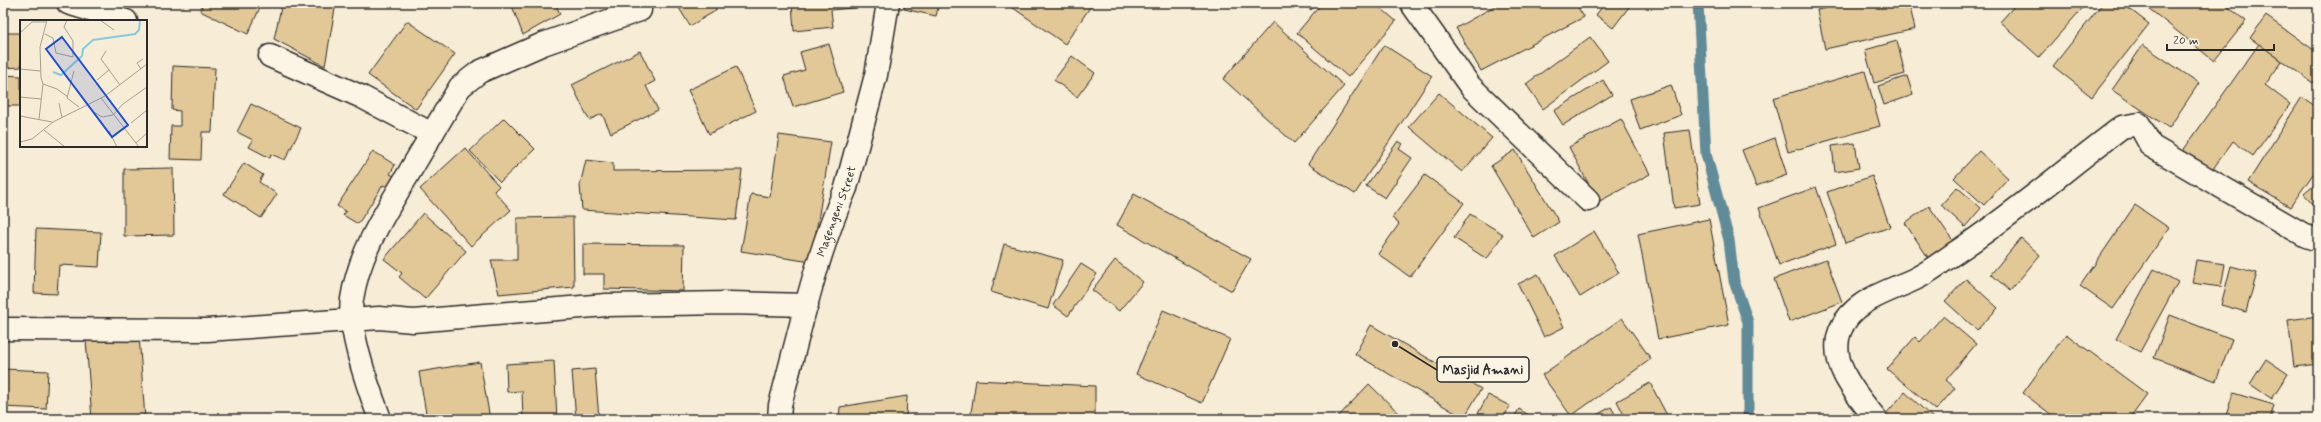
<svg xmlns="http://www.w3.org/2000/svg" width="2321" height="422" viewBox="0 0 2321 422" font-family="Mynerve,sans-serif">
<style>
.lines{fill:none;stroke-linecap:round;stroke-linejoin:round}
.stream{stroke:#608b99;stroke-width:11}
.building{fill:#e2c897;stroke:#2b2b2b}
.street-casing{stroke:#2b2b2b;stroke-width:25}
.street{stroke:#fcf5e5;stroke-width:22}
.labels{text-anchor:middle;stroke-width:3;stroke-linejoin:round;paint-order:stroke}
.street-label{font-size:12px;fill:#2b2b2b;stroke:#fcf5e5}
.inset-river{fill:none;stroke:#83cbe3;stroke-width:2}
.inset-road{fill:none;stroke:#a59f91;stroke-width:1}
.view{fill:#1d4ed8;fill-opacity:0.15;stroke:#1d4ed8;stroke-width:2}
.inset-edge{fill:none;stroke:#2b2b2b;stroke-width:2}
.leader{fill:none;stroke:#2b2b2b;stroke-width:1.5}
.callout-dot{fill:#2b2b2b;stroke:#fcf5e5;stroke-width:1.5}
.callout{fill:#fcf5e5;stroke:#2b2b2b;stroke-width:1.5}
.callout-label{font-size:13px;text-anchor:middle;font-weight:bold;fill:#2b2b2b}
</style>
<rect width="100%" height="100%" fill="#f7ecd5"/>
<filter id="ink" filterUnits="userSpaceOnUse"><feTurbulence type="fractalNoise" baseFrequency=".025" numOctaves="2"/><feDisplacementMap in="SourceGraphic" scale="8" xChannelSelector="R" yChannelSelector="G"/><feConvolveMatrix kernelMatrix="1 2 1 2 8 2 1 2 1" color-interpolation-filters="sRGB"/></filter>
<g filter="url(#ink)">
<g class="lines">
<path class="stream" d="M1698,3L1706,154L1729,240L1734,281L1748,322V419"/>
</g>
<g class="building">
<path d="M203,3H262L248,34L200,11Z"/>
<path d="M282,3H336L325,66L274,39Z"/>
<path d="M511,3H555L560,14L523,35Z"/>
<path d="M676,3H712L717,10L690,26Z"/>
<path d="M792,3H863V7L831,10L833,27L794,31Z"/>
<path d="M905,3H939L936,16L904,9Z"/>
<path d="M1006,3H1093L1065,44Z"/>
<path d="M1302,3H1316L1311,10Z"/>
<path d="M1322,3H1375L1396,21L1348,77L1297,33Z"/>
<path d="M1500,3H1575L1584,17L1481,71L1456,28Z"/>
<path d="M1605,3H1632L1613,28L1596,15Z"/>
<path d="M1849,3H1909L1915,29L1825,49L1817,10Z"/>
<path d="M2017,3H2087L2039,57L2000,22Z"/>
<path d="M2103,3H2122L2149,24L2092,97L2053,66Z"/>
<path d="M2151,3H2223L2246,21L2214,61L2147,7Z"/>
<path d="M2266,16L2318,53V75L2313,83L2250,38Z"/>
<path d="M407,21L455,54L416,109L368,75Z"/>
<path d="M1273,22L1344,86L1294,143L1223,79Z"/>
<path d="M3,33H21V67L3,68Z"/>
<path d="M1590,37L1608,61L1543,109L1526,84Z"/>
<path d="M1897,41L1905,74L1874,83L1865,50Z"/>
<path d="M829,44L843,92L793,107L784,76L805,70L800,52Z"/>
<path d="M2259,44L2282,61L2265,85L2290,104L2253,156L2233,141L2210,173L2182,152Z"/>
<path d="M1384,45L1432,76L1355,194L1308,164Z"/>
<path d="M2143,45L2199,83L2169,128L2112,90Z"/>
<path d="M640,51L655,81L646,86L658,110L611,133L602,114L589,120L572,85Z"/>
<path d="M1072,56L1095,73L1077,97L1054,80Z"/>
<path d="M173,66L215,68L212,132H202L201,160L170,159L171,126H180V111L172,110Z"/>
<path d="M736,67L756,111L709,134L688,90Z"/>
<path d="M1865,71L1880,126L1788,152L1773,98Z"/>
<path d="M3,75L21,76V106H3Z"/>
<path d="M1907,76L1913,95L1884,105L1878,86Z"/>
<path d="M1603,80L1612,95L1563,125L1554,111Z"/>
<path d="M1671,85L1681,115L1640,130L1630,99Z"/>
<path d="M1439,93L1492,138L1462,172L1409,127Z"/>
<path d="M2302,97L2318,108V167L2290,207L2248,182Z"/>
<path d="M251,104L301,128L285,160L271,154L270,158L249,147L253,140L237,132Z"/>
<path d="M504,118L535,149L500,182L470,151Z"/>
<path d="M1621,119L1650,174L1598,202L1569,147Z"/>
<path d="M1690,130L1700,204L1674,208L1664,133Z"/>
<path d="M779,135L831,142L811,262L741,251L751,194L770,197Z"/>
<path d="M1775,138L1787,175L1756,186L1742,150Z"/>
<path d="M1398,141L1403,144L1399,149L1412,158L1385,198L1366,186Z"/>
<path d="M1855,143L1859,168L1835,172L1832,146Z"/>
<path d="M465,148L499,186L494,191L511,210L471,246L420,189Z"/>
<path d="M1515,150L1559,222L1534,238L1491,166Z"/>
<path d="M373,151L395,165L390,174L396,177L389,188L383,185L358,224L343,215L346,212L337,206Z"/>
<path d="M1979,151L2008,178L1984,205L1954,178Z"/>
<path d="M586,160L613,163V171L742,170L736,220L582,210L580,185Z"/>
<path d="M244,163L263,175L259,182L277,194L261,218L224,194Z"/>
<path d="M173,168L174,235L124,236V169Z"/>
<path d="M1425,175L1464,203L1410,277L1378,254L1399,224L1392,218Z"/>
<path d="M1872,176L1890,227L1845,243L1827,192Z"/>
<path d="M2318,182V209L2304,194Z"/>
<path d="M1816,187L1836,244L1779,265L1759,208Z"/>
<path d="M1957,187L1981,208L1965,227L1941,205Z"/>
<path d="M1134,194L1251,259L1232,291L1117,225Z"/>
<path d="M2135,205L2169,228L2113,309L2080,286Z"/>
<path d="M1929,206L1956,245L1931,262L1905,223Z"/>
<path d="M423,213L466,251L425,299L399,277L402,273L384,259Z"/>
<path d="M1470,214L1503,234L1487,259L1454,238Z"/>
<path d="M573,217L574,287L499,294L491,260H517V218Z"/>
<path d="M1709,219L1729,325L1658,339L1638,234Z"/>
<path d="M36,229L101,232L99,267L59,265L57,294L34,293Z"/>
<path d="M1594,231L1619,273L1580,297L1555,256Z"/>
<path d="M2021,238L2040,255L2010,291L1991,274Z"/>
<path d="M583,244L684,245L683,291L604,289V274H583Z"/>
<path d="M1004,244L1063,260L1048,309L991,292Z"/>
<path d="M1826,259L1842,302L1789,322L1774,279Z"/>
<path d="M1115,260L1143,282L1119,311L1092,290Z"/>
<path d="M2196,260L2225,264L2221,287L2192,283Z"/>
<path d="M1081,264L1097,274L1068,316L1053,305Z"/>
<path d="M2231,266L2257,273L2246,312L2221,305Z"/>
<path d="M2154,269L2178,282L2140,352L2116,339Z"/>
<path d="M1538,274L1564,327L1544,337L1518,284Z"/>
<path d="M1966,279L1998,308L1977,330L1945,301Z"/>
<path d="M1163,310L1230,339L1202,403L1136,374Z"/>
<path d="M2170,315L2232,339L2216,381L2154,358Z"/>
<path d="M1943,316L1976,344L1946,380L1955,388L1936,410L1887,369L1915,337L1920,342Z"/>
<path d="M2318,316V364L2294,367L2288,320Z"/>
<path d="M1622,318L1651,359L1571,416L1542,375Z"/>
<path d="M1371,325L1481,389L1464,418L1355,354Z"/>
<path d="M2066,334L2147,394L2129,419H2057L2023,393Z"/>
<path d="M139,335L145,419H92L86,340Z"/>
<path d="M2266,359L2288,374L2272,399L2250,384Z"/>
<path d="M554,361L557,419H523L522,391L507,392L506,364Z"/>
<path d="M480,362L490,419H427L419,372Z"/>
<path d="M3,369L48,371L46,409L3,407Z"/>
<path d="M595,369L599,419H576L572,371Z"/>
<path d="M976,380L1095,386V419H970Z"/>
<path d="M1650,383L1669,419H1626L1617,401Z"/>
<path d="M1369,384L1405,419H1336Z"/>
<path d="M1905,392L1934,419H1890L1885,415Z"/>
<path d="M2233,393L2274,405L2270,419H2225Z"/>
<path d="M1488,395L1510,406L1503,419H1475Z"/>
<path d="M907,396L906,419H839L840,407Z"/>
<path d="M1611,407L1618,419H1589Z"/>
<path d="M1519,409L1535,419H1513Z"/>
<path d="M1851,412L1860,419H1846Z"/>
</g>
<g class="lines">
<defs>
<g id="street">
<path d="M68,3L126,21"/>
<path d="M1411,3L1470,86L1588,200"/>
<path d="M270,56L362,97L432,134"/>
<path d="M3,329L207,330L379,318L413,321L606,305L729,303L807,305"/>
<path d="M380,419C369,390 347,330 352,299C359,254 383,216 406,178C424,147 442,117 460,87L479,72L543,44L640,10"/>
<path id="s1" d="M779,419L780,405C799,334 816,255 846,188L876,75L888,3"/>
<path d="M1876,419C1857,395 1828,364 1840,331C1852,300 1888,292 1915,279C1930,272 1944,260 1958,251C2015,213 2067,168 2122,127L2139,124L2151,146L2306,236L2318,240"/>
</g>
</defs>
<use href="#street" class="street-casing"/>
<use href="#street" class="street"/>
</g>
</g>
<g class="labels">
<g class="street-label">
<text dy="4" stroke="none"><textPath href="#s1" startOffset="216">Magengeni Street</textPath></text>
</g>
</g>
<g transform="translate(20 20)">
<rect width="127" height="127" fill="#f7ecd5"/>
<path class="inset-river" d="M33,52L41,55L62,36L63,29L73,20L115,14L119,10L120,0"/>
<path class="inset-road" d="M27,0L20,27L21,58L23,64L37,69L48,77M80,0L94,10M0,13L12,2H27M25,14L33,18L36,33L53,37V21L44,7L47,0M86,31L81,39L100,65M0,49L20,51M121,49L117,43L123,39M54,51L47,78L59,87M77,60L89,50M0,77L21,79M81,78L119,127M39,83L42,98M74,92L82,97L93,95L103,84L127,67M0,96L32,102M19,99L23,64M111,103L127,90M24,110L45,127M89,111L97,127M0,122L12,119L33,102L85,76L127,44M116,123L127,113"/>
<path class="view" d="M42,17L108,105L92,117L26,29Z"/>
<rect width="127" height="127" class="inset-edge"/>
</g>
<path class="leader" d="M1395 344L1437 370"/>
<circle class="callout-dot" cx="1395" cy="344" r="4"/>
<rect class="callout" x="1437" y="357" width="92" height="25" rx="4"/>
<g class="callout-label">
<text x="1483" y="374">Masjid Amani</text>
</g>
<rect width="2321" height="422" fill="none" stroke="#fcf5e5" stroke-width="16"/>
<rect x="8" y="8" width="2305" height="406" fill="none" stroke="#2b2b2b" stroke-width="1.5" filter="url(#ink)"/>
<path d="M2167 44v6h107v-6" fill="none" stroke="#2b2b2b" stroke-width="2"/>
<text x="2173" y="44" font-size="12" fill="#2b2b2b" stroke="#fcf5e5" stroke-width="3" paint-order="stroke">20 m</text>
</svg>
